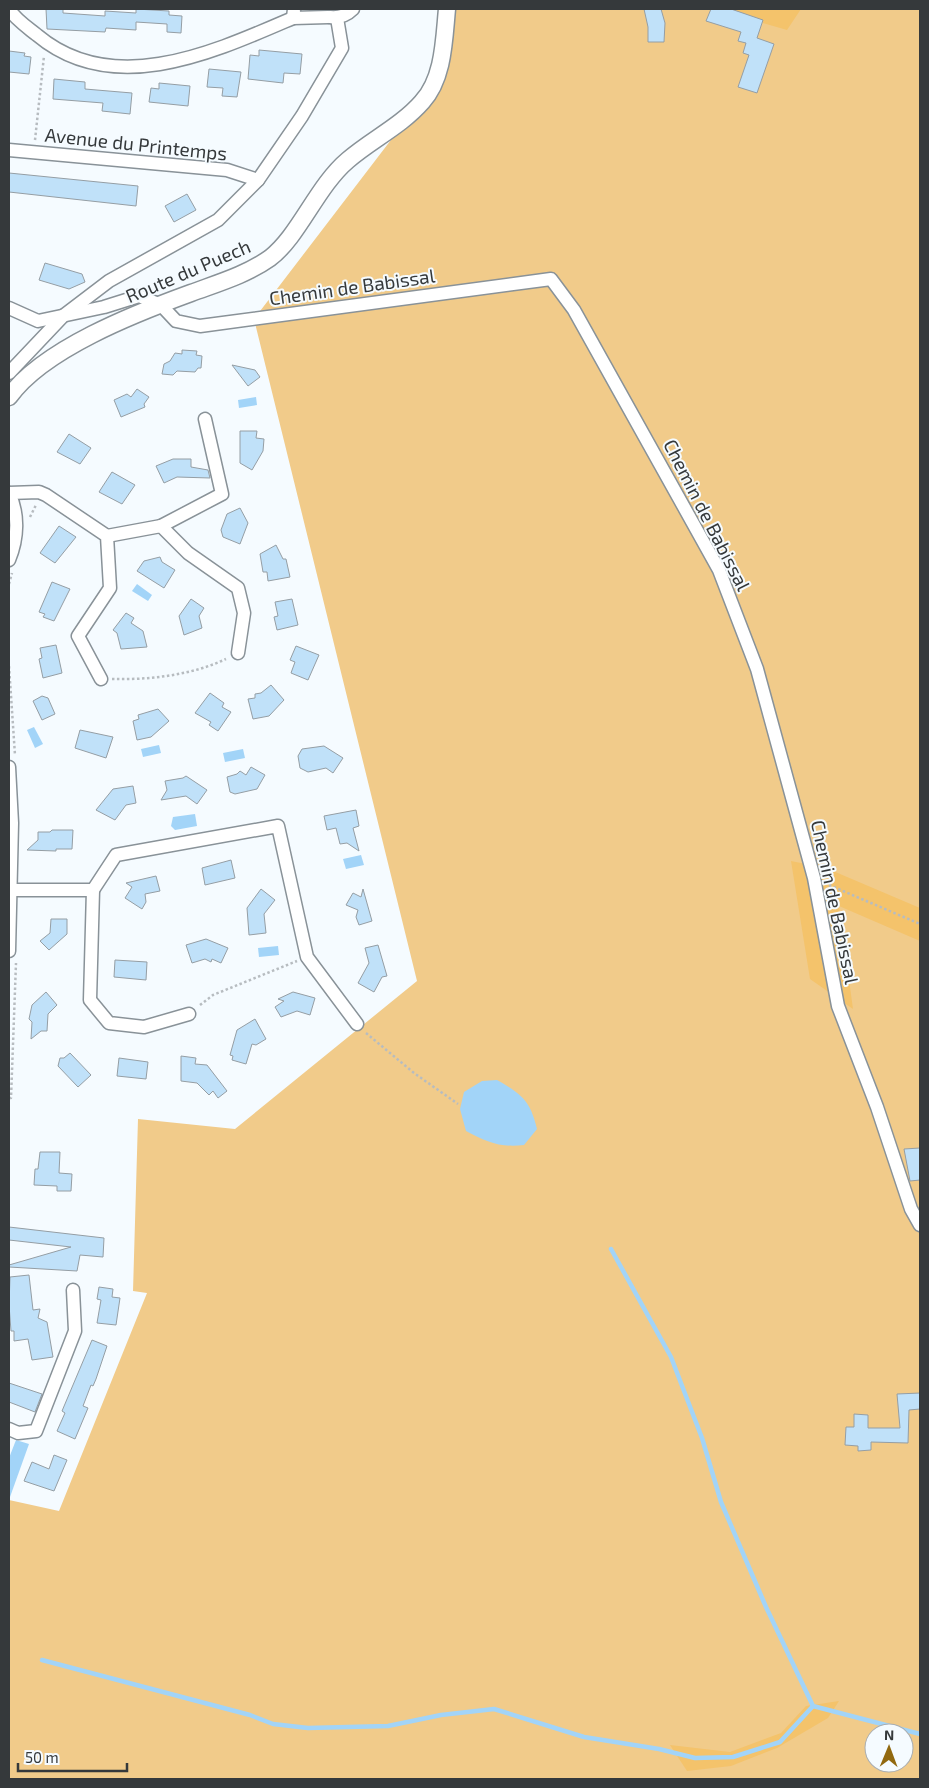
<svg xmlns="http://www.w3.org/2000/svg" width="929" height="1788" viewBox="0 0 929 1788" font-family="'Exo 2',sans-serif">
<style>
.green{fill:#f1cb8a;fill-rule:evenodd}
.forest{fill:#f4c36b}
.water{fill:#a2d4f8}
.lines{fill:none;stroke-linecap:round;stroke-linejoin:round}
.stream{stroke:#a2d4f8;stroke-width:4.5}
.building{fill:#c0e1f9;stroke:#959ea4}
.minor-casing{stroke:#899298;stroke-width:15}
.tertiary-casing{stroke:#899298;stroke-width:19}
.path{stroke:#b7bcc0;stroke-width:2.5;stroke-dasharray:2.5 2.5;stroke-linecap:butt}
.minor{stroke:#fff;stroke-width:12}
.tertiary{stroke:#fff;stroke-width:16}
.labels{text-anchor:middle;stroke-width:4;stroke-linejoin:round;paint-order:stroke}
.street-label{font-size:19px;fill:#35393b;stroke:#f5fbff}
</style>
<rect width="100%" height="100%" fill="#f5fbff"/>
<path class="green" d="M446,9H920V1779H9V1500L59,1511L147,1293L133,1291L138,1119L235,1129L417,981L254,319L433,85ZM874,1733H904V1763H874Z"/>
<g class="forest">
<path d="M715,9H801L787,30Z"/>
<path d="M791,861L826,868L920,908V941L839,906L853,1009L810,979Z"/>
<path d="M839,1701L828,1718L777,1748L731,1766L687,1771L670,1745L730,1752L781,1733L806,1706Z"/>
</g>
<g class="water">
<path d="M256,397L257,405L239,408L238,400Z"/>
<path d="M137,584L152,595L148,601L132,591Z"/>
<path d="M34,727L43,744L35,748L27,730Z"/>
<path d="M159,745L161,753L143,757L141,749Z"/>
<path d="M243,749L245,758L225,762L223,753Z"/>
<path d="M195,814L197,826L175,830L171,826L173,817Z"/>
<path d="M361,855L364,865L346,869L343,859Z"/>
<path d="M278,946L279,955L259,957L258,948Z"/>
<path d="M497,1080C523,1095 530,1101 537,1129L524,1145C501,1148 486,1142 466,1131L460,1109L464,1092L482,1081Z"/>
<path d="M16,1440L29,1444L10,1497L9,1458Z"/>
</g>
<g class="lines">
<g class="stream">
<path d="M611,1249L671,1357L702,1438L721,1502L766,1607L813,1706L920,1734"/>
<path d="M42,1660L250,1715L273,1724L308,1728L388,1726L441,1715L494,1709L584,1737L659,1749L695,1758L733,1757L780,1742L813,1706"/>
</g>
</g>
<g class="building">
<path d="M46,9H63V13L105,16V11L136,13V9L169,11V15L182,16L181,33L167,32V24L136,22V30L106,28L105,32L47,29Z"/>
<path d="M644,9H661L665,23L664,42H648V27Z"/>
<path d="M711,9H731L763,20L757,38L774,44L757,93L738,87L749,55L743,53L746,43L738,41L741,32L706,21Z"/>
<path d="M259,50L302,54L300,74L284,73L283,83L248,79L250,55L259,56Z"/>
<path d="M9,51L25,53L24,56L31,57L29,74L9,72Z"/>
<path d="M209,69L241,72L237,97L222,96L223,88L207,87Z"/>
<path d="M54,79L85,82V89L132,93L130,114L102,111L103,103L53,99Z"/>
<path d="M159,83L190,86L188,106L149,102L151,88L159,89Z"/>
<path d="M9,173L138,186L136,206L9,192Z"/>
<path d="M187,194L196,210L174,222L165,206Z"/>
<path d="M45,263L82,274L85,282L69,289L39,280Z"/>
<path d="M182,350L197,351L196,355L202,356L201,368H198L195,372L177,371L173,375L162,374L164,364L170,361L175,353L182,354Z"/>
<path d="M232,365L255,370L260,377L248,386Z"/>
<path d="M137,389L149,397L144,404L145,407L121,417L114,400L127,394L131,397Z"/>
<path d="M240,431H257L256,438L264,439L263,451L252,470L240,463Z"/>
<path d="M69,434L91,448L80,464L57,452Z"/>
<path d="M173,459H191V467L208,470L210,478L177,477L164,483L156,466Z"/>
<path d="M112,472L135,485L122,504L99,492Z"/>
<path d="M240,508L248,523L240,544L223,537L221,530L227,514Z"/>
<path d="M59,526L76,537L55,563L40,553Z"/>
<path d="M276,545L283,559H286L290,577L268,581L267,572H263L260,554Z"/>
<path d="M160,557L162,562L175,570L164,588L137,571L144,561Z"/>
<path d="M52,582L70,589L54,621L43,617L45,614L39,612Z"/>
<path d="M191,599L204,608L199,616L202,628L184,635L179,616Z"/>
<path d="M292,599L298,625L277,630L274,617L278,616L275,602Z"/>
<path d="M126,613L134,618L131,623L143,631L147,647L121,649L117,633L113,630Z"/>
<path d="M56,645L62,673L43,678L39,659L42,658L40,648Z"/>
<path d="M296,646L319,655L308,680L291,673L295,662L290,660Z"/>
<path d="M271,685L284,700L269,716L253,719L248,699L255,698V694L261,693Z"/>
<path d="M210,693L224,703L222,707L231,712L218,731L209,725L211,722L195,713Z"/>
<path d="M42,696L48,698L55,714L42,720L33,701Z"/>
<path d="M158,709L169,721L151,737L137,740L133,721L139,719L138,715Z"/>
<path d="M80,730L113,737L106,758L75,748Z"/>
<path d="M324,746L343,758L333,773L326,768L308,772L300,768L298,756L302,749Z"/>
<path d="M251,767L265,775L257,789L235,794L230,792L227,777L237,774L240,771L246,775Z"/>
<path d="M186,776L207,790L197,804L186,796L161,800L167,790L165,781L183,778Z"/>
<path d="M133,786L136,803L126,805L115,820L96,810L113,789Z"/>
<path d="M356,810L359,826L353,828L359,851L347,843L340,844L336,828L327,830L324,816Z"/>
<path d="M52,830H73L72,849H56V851L27,850L38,840V832H50Z"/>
<path d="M231,860L235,878L205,885L202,868Z"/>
<path d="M156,876L160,891L145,894L146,902L142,909L125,898L132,887L126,883Z"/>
<path d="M261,889L275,900L264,914L266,933L249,935L247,908Z"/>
<path d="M363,889L372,921L359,925L356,917L358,910L346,905L353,893L361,897Z"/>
<path d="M51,919H67V934L49,950L40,941L50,933Z"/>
<path d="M206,939L228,948L221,963L212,959L211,962L205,959L192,963L186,945Z"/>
<path d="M378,945L387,976L382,977L374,992L358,983L369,963L365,948Z"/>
<path d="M115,960L147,962L146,980L114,977Z"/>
<path d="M46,992L57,1005L48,1014L47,1031H41L31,1039L32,1022L29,1019L32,1005Z"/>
<path d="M293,992L315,998L310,1015L297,1011L281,1017L275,1007L284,1001L278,999Z"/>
<path d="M255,1019L266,1039L256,1045L252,1044L246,1064L232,1060L233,1056L230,1055L237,1030Z"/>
<path d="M70,1053L91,1075L78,1087L58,1066L60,1058H64Z"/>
<path d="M181,1056L196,1058L195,1064L207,1065L227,1091L218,1098L213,1091L209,1095L197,1083L181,1081Z"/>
<path d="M119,1058L148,1062L146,1079L117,1076Z"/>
<path d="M920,1148V1180L910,1181L904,1149Z"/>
<path d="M40,1152H60L59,1173L72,1174L71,1191H57V1186L34,1185L35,1169H38Z"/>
<path d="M9,1227L104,1238L103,1257L80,1255L77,1271L9,1267V1265L71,1247L9,1240Z"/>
<path d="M29,1275L33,1310L40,1309L38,1318L47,1322L53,1357L32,1360L28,1339L14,1341V1331H11L9,1305L10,1277Z"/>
<path d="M99,1287L113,1289L112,1297L120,1298L116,1325L97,1323L101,1300L97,1299Z"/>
<path d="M92,1340L107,1346L96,1379L93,1386L91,1385L83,1406L88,1408L75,1439L57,1431L65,1413L62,1411Z"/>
<path d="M9,1383L42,1394L35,1412L9,1402Z"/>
<path d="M920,1393V1409L909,1410L908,1443L871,1442V1450L858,1451V1446L845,1445L846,1427H854V1414L868,1415V1428H900L897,1394Z"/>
<path d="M54,1455L67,1460L54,1491L24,1481L32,1462L49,1469Z"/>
</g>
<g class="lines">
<defs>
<g id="minor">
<path d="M9,9C15,19 27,27 37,35C113,99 214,52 293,18"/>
<path d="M294,9L293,18L328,17"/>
<path d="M330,17C339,18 346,16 353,9"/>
<path d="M9,150L227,170L258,180"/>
<path d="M9,308L38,321L104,307L139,296L161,305L176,321L200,326L551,279L574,310L719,570L757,669L814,878L838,1006L877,1107L911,1209L920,1225"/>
<path d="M9,373L63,316L109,281L218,220L258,180L302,116L342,48L337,18"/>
<path d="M9,493L39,492L46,495L107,536L110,588L78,636L101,679"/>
<path d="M9,493C19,514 18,538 9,560"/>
<path d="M161,526L222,494L205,419"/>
<path d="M107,536L161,526L188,553L238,588L244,613L238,653"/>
<path d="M9,767L12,823L9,951"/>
<path d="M12,890H93L116,855L278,826L307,957L357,1024"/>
<path d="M93,890L90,1000L109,1023L144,1027L189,1014"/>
<path d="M9,1429L18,1433L36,1431L75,1331L73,1290"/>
</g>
<path id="tertiary" d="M9,397C43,349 136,313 191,293C218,283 246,275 270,258C299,236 317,186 348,160C371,140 401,126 422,102C444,78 444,39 447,9"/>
</defs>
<use href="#minor" class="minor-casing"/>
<use href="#tertiary" class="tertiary-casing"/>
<g class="path">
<path d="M35,140L44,56"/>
<path d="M30,517L36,505"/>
<path d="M9,584L12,573"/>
<path d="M9,666L15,755"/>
<path d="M112,679C150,680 192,675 226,659"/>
<path d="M829,885L920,924"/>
<path d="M200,1005L213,995L297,961"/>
<path d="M366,1033L414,1073L458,1104"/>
<path d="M9,1098H11L16,963"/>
</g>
<use href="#minor" class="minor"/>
<use href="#tertiary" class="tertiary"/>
</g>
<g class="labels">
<g class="street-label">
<text transform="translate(136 144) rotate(6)" y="7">Avenue du Printemps</text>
<text transform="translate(188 271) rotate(-23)" y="7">Route du Puech</text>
<text transform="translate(352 287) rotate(-8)" y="7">Chemin de Babissal</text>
<text transform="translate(707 515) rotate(63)" y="7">Chemin de Babissal</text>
<text transform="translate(835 902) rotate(78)" y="7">Chemin de Babissal</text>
</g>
</g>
<rect width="929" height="1788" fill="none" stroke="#35393b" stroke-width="20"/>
<g transform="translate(889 1748) rotate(1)"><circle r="24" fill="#f5fbff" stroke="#a8adb1"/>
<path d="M0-4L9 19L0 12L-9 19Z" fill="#916910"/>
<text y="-8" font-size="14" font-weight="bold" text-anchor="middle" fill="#35393b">N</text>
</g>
<path d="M18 1763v8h109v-8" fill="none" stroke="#35393b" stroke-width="2.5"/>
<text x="25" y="1763" font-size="15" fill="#35393b" stroke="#f5fbff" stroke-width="4" paint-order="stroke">50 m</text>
</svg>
